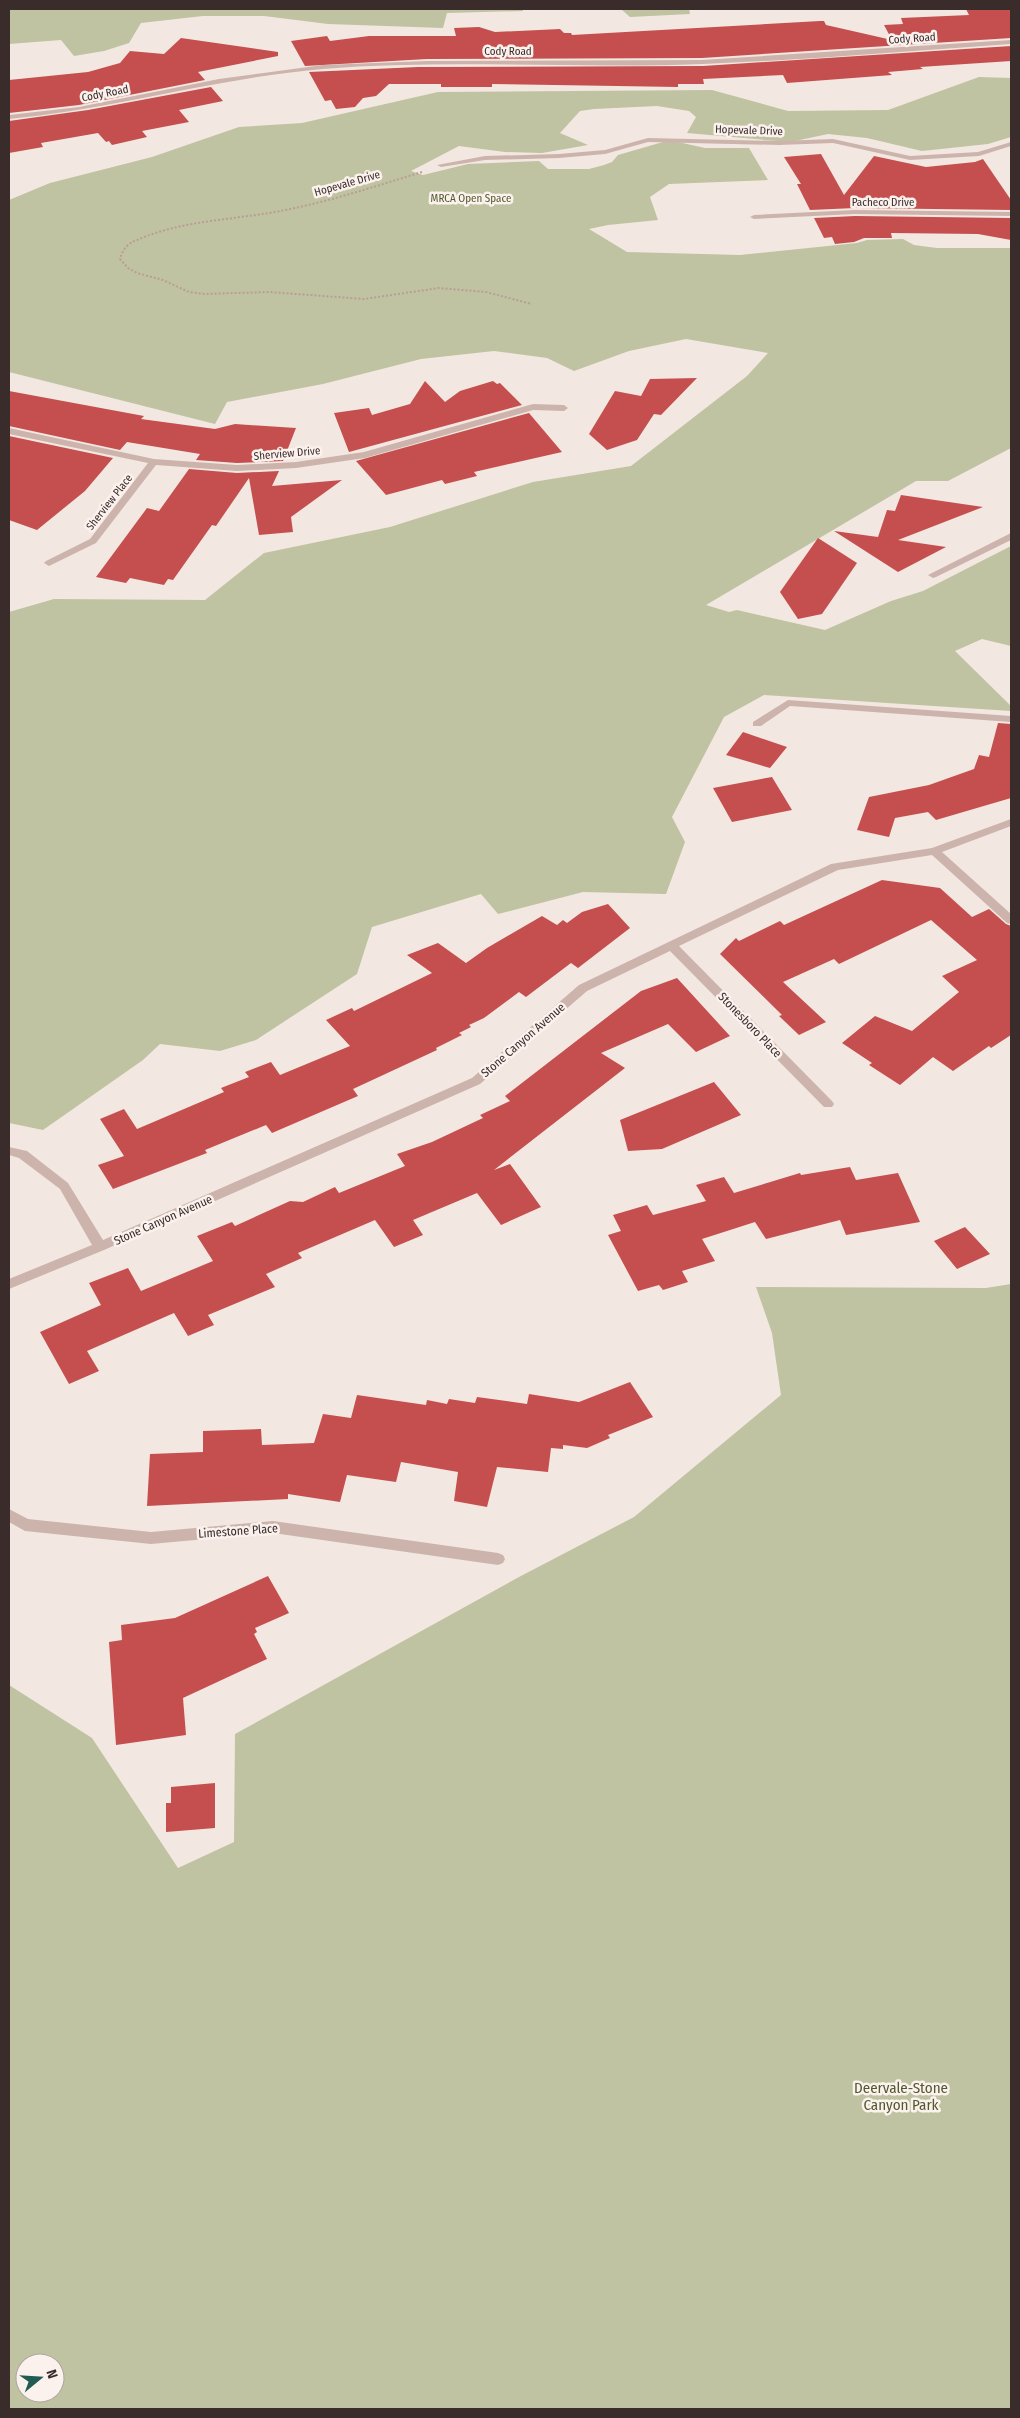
<svg xmlns="http://www.w3.org/2000/svg" width="1020" height="2418" viewBox="0 0 1020 2418" font-family="'Fira Sans Condensed',sans-serif">
<style>
.green{fill:#bfc3a1;fill-rule:evenodd}
.building{fill:#c54f4e}
.lines{fill:none;stroke-linecap:round;stroke-linejoin:round}
.path{stroke:#b89d97;stroke-width:2;stroke-dasharray:2 2;stroke-linecap:butt}
.service{fill:#ccb4ad;fill-rule:evenodd}
.minor{fill:#ccb4ad;fill-rule:evenodd}
.labels{text-anchor:middle;stroke-width:5;stroke-linejoin:round;paint-order:stroke}
.far-street-label{font-size:11px;fill:#3a2c2b;stroke:#fbf2ee}
.far-park-label{font-size:11px;fill:#53592f;stroke:#fbf2ee}
.street-label{font-size:12px;fill:#3a2c2b;stroke:#fbf2ee}
.near-park-label{font-size:15px;fill:#53592f;stroke:#fbf2ee}
</style>
<rect width="100%" height="100%" fill="#f3e7e1"/>
<g class="green">
<path d="M9,9H523V11L447,13L443,28L328,24L264,16H203L141,23L129,43L104,51L74,56L61,40L9,44Z"/>
<path d="M621,9H689L690,14L630,17Z"/>
<path d="M979,77L1011,78V137L988,144L922,151L867,138L828,134L795,141H777L687,133L696,117L689,111L657,106L594,109L580,111L560,133L588,145L542,153L505,152L459,146L411,171L423,175L468,164L539,161L548,169H589L604,165L612,162L618,155L663,142H678L705,148H749L768,180L669,184L650,197L658,220L608,225L589,229L627,252L740,255L857,243L867,240L903,239L914,245L937,248H1011V448L948,481H916L706,605L729,612L737,610L825,630L891,601L923,591L1011,546V646L982,639L955,651L1011,706V711L764,695L724,717L672,817L685,842L666,894L583,892L498,914L481,894L372,927L357,974L256,1040L220,1051L160,1044L143,1060L43,1130L9,1123V612L54,599L205,600L264,553L390,527L533,482L631,466L747,376L768,353L686,339L629,351L574,371L547,358L494,351L421,359L323,384L227,402L215,424L9,372V200L50,183L152,157L239,127L302,123L438,92L712,90L788,111L888,110Z"/>
<path d="M1011,1284V2409H9V1685L92,1738L178,1868L234,1842L235,1734L519,1577L634,1517L781,1395L772,1333L756,1287L986,1288ZM25,2363H55V2393H25Z"/>
</g>
<g class="building">
<path d="M966,9H1011V38L702,58L427,59L305,66L291,41L327,36L330,41L369,36H456L454,28L479,27L495,32L560,29L564,33H571L572,35L820,21H824L826,25L892,40L884,25L903,24L901,18L969,15Z"/>
<path d="M181,38L278,52V56L198,72L205,80L79,105L9,113V80L88,72L120,63L130,51L164,54Z"/>
<path d="M1011,46V61L920,67L923,69L888,72L892,75L787,83L783,75L703,79L704,84H678V87L492,84V87H441V84H389L376,96L363,98L355,107L336,109L331,100L325,101L309,72L418,67L703,66Z"/>
<path d="M211,87L223,101L179,110L189,122L142,131L147,137L112,145L109,141L106,142L98,133L41,143L43,147L9,153V121L88,110Z"/>
<path d="M821,154L844,195L874,156L926,167L975,162L983,159L1011,200V210L855,208L810,210L797,184H801L784,157Z"/>
<path d="M855,216L1011,218V240L978,234L891,233L892,238H864L854,242L835,244L832,237L824,238L814,218Z"/>
<path d="M697,378L661,415L654,414L637,440L607,450L589,434L615,391L641,396L650,379Z"/>
<path d="M425,381L445,402L460,391L493,381L497,384L500,383L522,405L349,452L334,413L369,408L372,415L410,404Z"/>
<path d="M9,391L144,416L141,419L215,429L235,424L296,428L283,461L237,463L196,460L200,454L127,442L120,450L9,426Z"/>
<path d="M529,413L562,452L474,472L477,476L445,484L442,480L386,495L356,461Z"/>
<path d="M9,436L113,458L85,491L37,530L9,520Z"/>
<path d="M189,469L237,473L279,471L272,486L342,480L291,517L293,532L259,535L249,478L216,526L212,525L173,580L168,579L164,585L130,578L126,583L96,577L147,508L159,511Z"/>
<path d="M901,495L983,507L898,540L946,547L898,572L834,531L878,537L887,510L895,511Z"/>
<path d="M818,538L857,563L822,614L798,619L780,592Z"/>
<path d="M998,723L1011,724V798L936,820L928,812L895,818L889,837L857,830L869,797L929,785L974,769L979,755L989,757Z"/>
<path d="M743,732L787,747L770,768L726,755Z"/>
<path d="M772,777L792,810L732,822L713,788Z"/>
<path d="M882,880L940,888L972,917L989,909L1006,924L1011,926V1035L991,1048L989,1046L953,1071L933,1057L900,1085L869,1065L872,1063L842,1043L875,1016L912,1031L959,992L942,976L977,960L931,920L839,964L834,959L783,982L826,1022L799,1035L779,1016L782,1015L720,954L736,938L739,941L780,921L784,925Z"/>
<path d="M608,904L630,928L578,968L571,963L526,997L519,992L484,1018L469,1025L471,1027L459,1033L462,1035L436,1048L437,1050L353,1089L358,1096L272,1133L266,1125L205,1150L207,1153L113,1189L98,1165L124,1156L100,1119L124,1109L137,1129L224,1092L221,1088L249,1077L245,1072L271,1062L280,1075L350,1046L326,1020L352,1008L354,1011L432,973L407,955L438,943L466,963L487,948L542,916L557,925L563,920L567,923L582,912Z"/>
<path d="M677,978L730,1036L696,1052L668,1024L601,1053L625,1068L494,1170L510,1164L541,1207L501,1225L477,1193L413,1220L423,1235L394,1247L375,1220L298,1253L302,1258L266,1274L275,1287L208,1315L214,1325L188,1336L174,1313L87,1351L99,1371L69,1384L40,1332L101,1305L89,1283L128,1268L141,1291L213,1261L197,1236L232,1222L235,1226L290,1201L303,1202L335,1187L339,1193L405,1166L397,1154L432,1142L483,1118L480,1115L510,1101L505,1096L641,991Z"/>
<path d="M714,1082L741,1115L662,1149L628,1151L620,1120Z"/>
<path d="M850,1167L856,1180L898,1173L920,1222L846,1235L840,1220L766,1239L755,1222L702,1239L715,1261L682,1271L688,1282L663,1290L659,1285L638,1291L608,1235L621,1231L613,1215L647,1205L653,1215L706,1201L696,1185L724,1177L734,1193L800,1173L801,1175Z"/>
<path d="M965,1227L990,1254L957,1269L934,1241Z"/>
<path d="M630,1382L653,1417L608,1435L610,1438L587,1448L563,1445V1449L551,1448L548,1472L497,1467L487,1507L454,1501L458,1472L401,1462L396,1482L347,1475L340,1502L288,1494V1499L147,1506L150,1454L203,1452V1431L261,1429L262,1445L314,1443L323,1414L351,1418L357,1395L426,1405L427,1400L447,1404L449,1399L475,1403L477,1397L527,1404L529,1394L579,1402Z"/>
<path d="M268,1576L289,1613L255,1628L257,1632L254,1634L267,1659L183,1698L186,1735L116,1745L109,1642L122,1640L121,1625L175,1618Z"/>
<path d="M215,1783V1828L166,1832V1803H171V1787Z"/>
</g>
<g class="lines">
<path class="path" d="M422,172C373,187 325,203 275,212C229,220 180,221 137,240C128,243 122,250 120,259L128,268L137,273L163,280L189,292L204,294L269,292L364,299L439,288L486,292L532,304"/>
<path class="service" d="M788,700L1011,716V722L790,706L761,726H753V722Z"/>
<g class="minor">
<path d="M1011,40V44C908,51 806,60 703,64C577,69 450,59 323,69C217,78 115,109 9,119V115L79,107L219,79L323,65L427,61L702,60Z"/>
<path d="M648,138L779,141L833,139L910,156L978,152L1011,142V146L979,156L910,160L833,143L779,145L648,142L605,154L559,158L485,160L441,167L437,165L485,156L559,154L605,150Z"/>
<path d="M855,210L1011,212V216L855,214L754,219L750,217L754,215Z"/>
<path d="M533,404L564,405L568,408L564,411L533,410L365,458L296,468L237,471L156,465L96,543L49,566L44,563L46,561L90,539L148,463L9,434V428L154,459L237,465L296,462L364,452Z"/>
<path d="M1011,533V540L936,577L933,578L928,575Z"/>
<path d="M1011,819V826L942,852L1011,914V924L1007,923L932,855L838,870L679,946L832,1101L834,1104L832,1107H824L670,951L587,991L480,1084L104,1250L9,1289V1279L92,1245L60,1189L19,1158L9,1155V1147L27,1151L68,1183L103,1240L472,1078L579,985L831,864L932,848Z"/>
<path d="M9,1509L28,1519L151,1532L273,1521L498,1553L503,1555L505,1559L503,1563L498,1565L273,1533L151,1544L25,1531L9,1522Z"/>
</g>
</g>
<g class="labels">
<g class="far-street-label">
<text transform="translate(912 38) rotate(-4)" y="4">Cody Road</text>
<text x="508" y="55">Cody Road</text>
<text transform="translate(105 93) rotate(-11)" y="4">Cody Road</text>
<text transform="translate(749 130) rotate(2)" y="4">Hopevale Drive</text>
<text transform="translate(347 183) rotate(-16)" y="4">Hopevale Drive</text>
<text x="883" y="206">Pacheco Drive</text>
<text transform="translate(287 453) rotate(-5)" y="4">Sherview Drive</text>
<text transform="translate(109 502) rotate(-52)" y="4">Sherview Place</text>
</g>
<g class="far-park-label">
<text x="471" y="202">MRCA Open Space</text>
</g>
<g class="street-label">
<text transform="translate(750 1025) rotate(46)" y="4">Stonesboro Place</text>
<text transform="translate(523 1040) rotate(-41)" y="4">Stone Canyon Avenue</text>
<text transform="translate(163 1220) rotate(-24)" y="4">Stone Canyon Avenue</text>
<text transform="translate(238 1531) rotate(-4)" y="4">Limestone Place</text>
</g>
<g class="near-park-label">
<text x="901" y="2093">Deervale-Stone<tspan x="901" dy="17">Canyon Park</tspan></text>
</g>
</g>
<rect width="1020" height="2418" fill="none" stroke="#3a2c2b" stroke-width="20"/>
<g transform="translate(40 2378) rotate(72)"><circle r="24" fill="#fbf2ee" stroke="#aea3a0"/>
<path d="M0-4L9 19L0 12L-9 19Z" fill="#205c52"/>
<text y="-8" font-size="14" font-weight="bold" text-anchor="middle" fill="#3a2c2b">N</text>
</g>
</svg>
